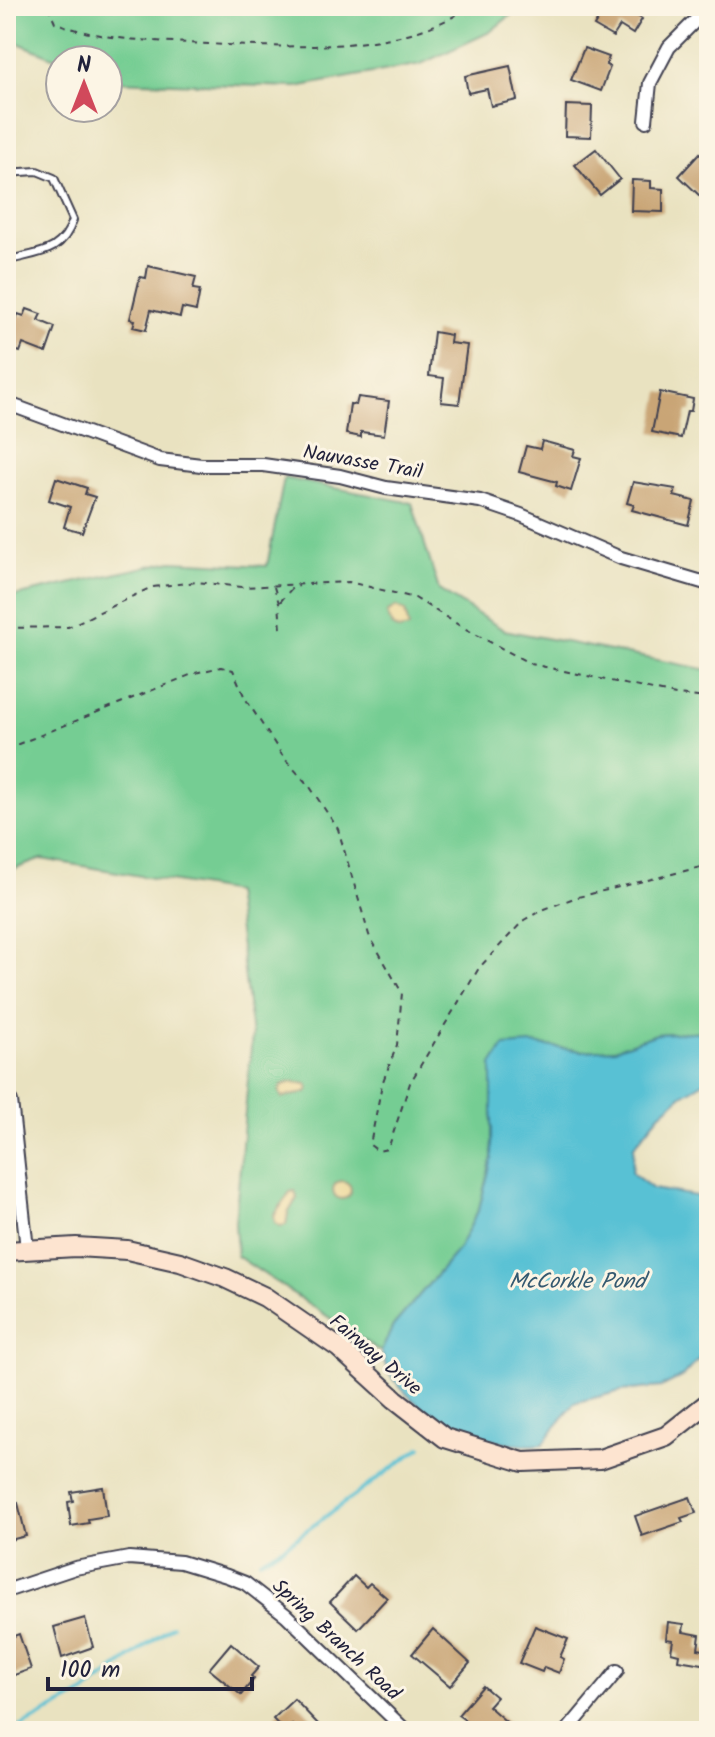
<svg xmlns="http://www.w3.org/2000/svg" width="715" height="1737" viewBox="0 0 715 1737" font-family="Kalam,sans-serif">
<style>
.green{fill:#74cd93;stroke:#4b7867;stroke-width:2}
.sand{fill:#eeda9e;stroke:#887e6c;stroke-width:2}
.water{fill:#58c1d4;stroke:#3d7288;stroke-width:2}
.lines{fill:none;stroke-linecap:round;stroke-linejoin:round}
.stream{stroke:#58c1d4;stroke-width:4}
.building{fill:#c9a576}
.lane-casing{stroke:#403f4f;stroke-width:10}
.street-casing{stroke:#403f4f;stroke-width:16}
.secondary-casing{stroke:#403f4f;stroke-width:22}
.path{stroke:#403f4f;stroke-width:2;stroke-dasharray:6 6;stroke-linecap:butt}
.lane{stroke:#fff;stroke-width:6}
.street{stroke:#fff;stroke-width:12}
.secondary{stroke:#fde4d0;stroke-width:18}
.labels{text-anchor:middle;stroke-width:6;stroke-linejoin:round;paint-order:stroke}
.street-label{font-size:20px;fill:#22223b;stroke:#fcf5e5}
.water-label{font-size:22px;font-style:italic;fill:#355a71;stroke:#fcf5e5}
</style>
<rect width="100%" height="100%" fill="#fcf5e5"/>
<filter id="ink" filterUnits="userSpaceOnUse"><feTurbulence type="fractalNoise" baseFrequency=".0125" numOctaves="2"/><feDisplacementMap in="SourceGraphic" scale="16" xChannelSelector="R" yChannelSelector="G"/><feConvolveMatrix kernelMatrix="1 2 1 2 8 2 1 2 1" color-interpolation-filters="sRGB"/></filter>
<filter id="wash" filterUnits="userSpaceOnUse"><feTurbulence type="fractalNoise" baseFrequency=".006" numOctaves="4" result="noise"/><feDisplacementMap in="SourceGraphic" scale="32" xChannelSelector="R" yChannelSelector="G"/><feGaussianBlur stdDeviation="1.8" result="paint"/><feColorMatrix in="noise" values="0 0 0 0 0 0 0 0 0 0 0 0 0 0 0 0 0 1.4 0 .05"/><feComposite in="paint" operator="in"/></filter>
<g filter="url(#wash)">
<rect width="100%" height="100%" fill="#e9e2c0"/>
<g class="green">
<path d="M6,6H522L490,32L421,64L296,87L112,81L108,80V60H60L6,38Z"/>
<path d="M284,478L412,503L439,590L504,630L709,670V1031L657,1034L615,1049L583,1051L532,1044L492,1065V1158L479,1209L458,1250L393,1326L381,1352L237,1256L235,1222L252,1036L234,892L42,859L6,872V598L172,561L267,566Z"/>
</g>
<g class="sand">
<path d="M396,607L405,611L409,628L398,630L392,626L387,613Z"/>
<path d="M292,1082L307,1084L309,1089L307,1092L282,1098L279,1090L282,1085Z"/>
<circle cx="342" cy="1190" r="9"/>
<path d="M295,1191L297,1198L288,1213L286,1225L280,1226L275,1223L274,1216L290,1192Z"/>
</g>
<path class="water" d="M709,1031V1079L682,1095L660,1114L634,1146L632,1173L653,1189L709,1198V1348L683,1376L661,1387L621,1391L574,1403L543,1444C518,1449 464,1434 441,1421C424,1411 402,1392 391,1375C386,1369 384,1360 381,1352L393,1326L458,1250L479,1209L492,1158V1065L504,1046L532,1044L583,1051L615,1049L657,1034Z"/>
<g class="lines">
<g class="stream">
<path d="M260,1560L285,1546L421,1447"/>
<path d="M13,1731L85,1692L172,1626"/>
</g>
</g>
<g id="blocks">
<g class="building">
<path d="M606,6H621L642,19L633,34L620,26L613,37L594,26Z"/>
<path d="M584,48L609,57L606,65L610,67L601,91L571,80Z"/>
<path d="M510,66L517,100L491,106L487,89L468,93L465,76Z"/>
<path d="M566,105L592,106L591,137L565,136Z"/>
<path d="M596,149L620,179L600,195L575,165Z"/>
<path d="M700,153L709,161V190L702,198L679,176Z"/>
<path d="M632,180L651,181V188L663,189V212L631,211Z"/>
<path d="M148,266L196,277L193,289L200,290L196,311L182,308L180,317L151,310L146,330L133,327L135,320L130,319L140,277L146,278Z"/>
<path d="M27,309L41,314L38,320L55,327L46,353L23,344L20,352L6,347L18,314L24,316Z"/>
<path d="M434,332L451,335L450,343L467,345L459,404L441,402L444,378L429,376Z"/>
<path d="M660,392L693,399L691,411H687L681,438L652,432Z"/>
<path d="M358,397L389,401L384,435L361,432V437L346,434L350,404L356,405Z"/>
<path d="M542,441L575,450L573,456L581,458L571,491L556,486L557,482L519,472L526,446L540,449Z"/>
<path d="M56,478L87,488L85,494L95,497L82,532L64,527L70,507L49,500Z"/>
<path d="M633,482L676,489L674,496L694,501L688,525L632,510L634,505L627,503Z"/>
<path d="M103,1487L107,1516L88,1519L89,1523L71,1526L68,1502L73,1501L71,1492Z"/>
<path d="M690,1497L696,1513L681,1518L683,1522L642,1536L635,1516Z"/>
<path d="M18,1503L26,1536L6,1541V1506Z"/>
<path d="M354,1576L366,1587L370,1583L387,1598L358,1629L330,1602Z"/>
<path d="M85,1618L93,1647L62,1658L54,1627Z"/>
<path d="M668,1622L684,1624L683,1632L700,1635L698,1649L709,1651V1665L678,1660L679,1654L671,1652L673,1640L666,1639Z"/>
<path d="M535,1626L568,1639L560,1657L564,1659L559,1673L544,1667L542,1672L519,1663Z"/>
<path d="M433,1629L470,1663L450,1686L412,1654Z"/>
<path d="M19,1634L31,1669L6,1678V1639Z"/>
<path d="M231,1643L259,1667L251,1676L254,1679L241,1695L209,1669Z"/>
<path d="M483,1686L496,1697L488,1706L517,1731H470L462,1724L465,1720L458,1715Z"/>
<path d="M294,1699L319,1725L313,1731H298L292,1725L284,1731L273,1719Z"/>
</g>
</g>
</g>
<g filter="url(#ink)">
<use href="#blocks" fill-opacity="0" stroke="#403f4f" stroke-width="2"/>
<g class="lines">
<defs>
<path id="lane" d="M6,173L37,171L54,178L73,220C62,254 38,252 6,261"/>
<g id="street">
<path d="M646,121L650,83L669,47L709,7"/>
<path d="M6,403L160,460L201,465H263L340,476L386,488L480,501L521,515L621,558L709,584"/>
<path d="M11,1101L27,1249"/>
<path d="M6,1591L75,1568L129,1558L181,1562L227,1576L245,1583L286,1615L406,1731"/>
<path d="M567,1731L617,1671"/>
</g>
<path id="secondary" d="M6,1251L76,1247L127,1250L180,1262L225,1278L265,1297L339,1348L395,1399L445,1438L523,1462L600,1459L666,1436L709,1402"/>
</defs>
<use href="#lane" class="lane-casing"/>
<use href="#street" class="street-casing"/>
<use href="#secondary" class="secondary-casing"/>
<g class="path">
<path d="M48,6L55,22C96,40 144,40 188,43C267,47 388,55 458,14L460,6"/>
<path d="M274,587L279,603L281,630"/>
<path d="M280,602L292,588L299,586"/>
<path d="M6,628L68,627L152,587L197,582L242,587L349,582L415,598L462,627L531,664L676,695L709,698"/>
<path d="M6,749L195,673L221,667L233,670L245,698L284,758L310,787L338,829L369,935L402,993L397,1045L382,1084L370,1145L378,1151L388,1149L410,1083L479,968L524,920L542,910L574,898L709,865"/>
</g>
<use href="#lane" class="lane"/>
<use href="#street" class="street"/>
<use href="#secondary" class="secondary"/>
</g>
</g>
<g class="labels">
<g class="street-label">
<text transform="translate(363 461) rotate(10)" y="7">Nauvasse Trail</text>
<text transform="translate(376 1354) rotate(40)" y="7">Fairway Drive</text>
<text transform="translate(337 1639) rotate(43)" y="7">Spring Branch Road</text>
</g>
<g class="water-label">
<text x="577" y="1288">McCorkle Pond</text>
</g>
</g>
<rect width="715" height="1737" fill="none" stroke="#fcf5e5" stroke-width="32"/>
<g transform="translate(84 84)"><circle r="38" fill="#fcf5e5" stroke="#a5a1a1" stroke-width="2"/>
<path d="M0-6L14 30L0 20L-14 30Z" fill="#d1495b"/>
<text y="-12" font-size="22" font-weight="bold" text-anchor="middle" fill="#22223b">N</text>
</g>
<path d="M48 1677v12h204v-12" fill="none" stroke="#22223b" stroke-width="4"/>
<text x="60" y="1677" font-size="24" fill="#22223b" stroke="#fcf5e5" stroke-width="6" paint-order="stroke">100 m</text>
</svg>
